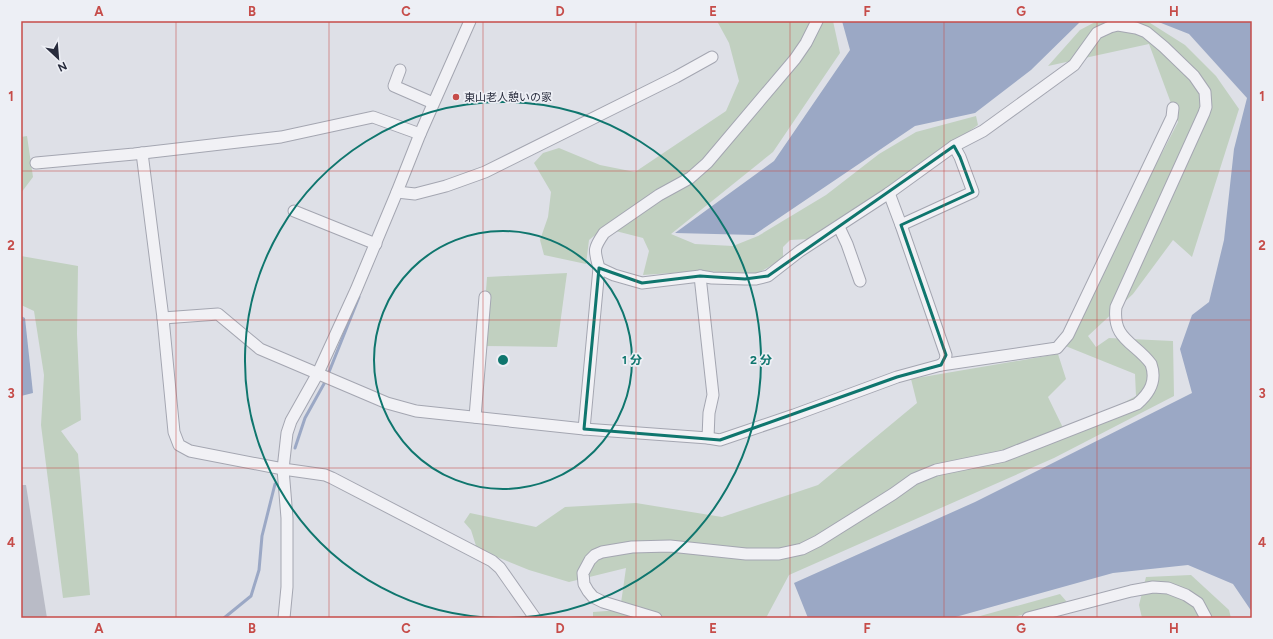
<svg xmlns="http://www.w3.org/2000/svg" width="1273" height="639" viewBox="0 0 1273 639" font-family="Figtree,'Noto Sans JP',sans-serif">
<style>
.green{fill:#c1d0c0}
.water{fill:#9ba8c5}
.lines{fill:none;stroke-linecap:round;stroke-linejoin:round}
.stream{stroke:#9ba8c5;stroke-width:3}
.building{fill:#b9bbc6}
.street-casing{stroke:#a4a6b1;stroke-width:13}
.street{stroke:#f1f1f5;stroke-width:11}
.marked{fill:none;stroke:#0f766e;stroke-width:3;stroke-linejoin:round}
.grid{fill:none;stroke:#c64c49;stroke-width:1;stroke-opacity:0.55}
.ring{fill:none;stroke:#0f766e;stroke-width:2}
.poi-dot{fill:#c64c49;stroke:#edeff5;stroke-width:1.5}
.labels{text-anchor:middle;stroke-width:3.5;stroke-linejoin:round;paint-order:stroke}
.poi-label{font-size:11px;fill:#282c3d;stroke:#edeff5;text-anchor:start}
.centre{fill:#0f766e;stroke:#edeff5;stroke-width:2}
.ring-label{font-size:12px;text-anchor:middle;font-weight:bold;fill:#0f766e;stroke:#edeff5;stroke-width:3.5;stroke-linejoin:round;paint-order:stroke}
.neatline{fill:none;stroke:#c64c49;stroke-width:1.5}
.grid-label{font-size:13px;text-anchor:middle;font-weight:bold;fill:#c64c49}
</style>
<rect width="100%" height="100%" fill="#dee0e7"/>
<g class="green">
<path d="M717,21H833L840,53L773,152L671,234L695,244L733,246L758,236L826,195L879,154L916,132L976,116L978,125L886,190L810,239L790,240L783,247V259L756,274L701,271L643,275L649,251L643,238L604,228L589,240L586,264L544,255L540,240L548,217L551,192L534,163L543,153L559,148L600,165L635,172L726,111L739,81L729,43Z"/>
<path d="M1097,21H1147L1185,45L1216,76L1239,109L1192,257L1173,240L1133,294L1088,336L1096,347L1109,338L1173,341L1174,396L1054,458L789,575L766,618H593V612L620,610L626,568L569,582L529,570L477,549L471,530L464,522L470,513L536,527L565,507L636,503L722,517L818,485L917,403L911,379L1058,354L1066,379L1048,397L1066,434L1136,396L1135,374L1063,345L1178,122L1149,44L1048,66L1080,30Z"/>
<path d="M27,136L33,177L21,193V137Z"/>
<path d="M21,256L78,266L77,334L81,420L61,431L78,454L90,595L63,598L41,425L44,375L34,311L21,305Z"/>
<path d="M567,273L557,347L482,346L487,277Z"/>
<path d="M1191,575L1229,610L1231,618H1142L1139,605L1146,577Z"/>
<path d="M1060,594L1067,602L1011,618H973Z"/>
</g>
<g class="water">
<path d="M842,21H1081L1031,70L975,113L915,126L754,235L675,233L774,161L850,50Z"/>
<path d="M1156,21H1252V612L1233,584L1188,565L1113,573L952,618H808L794,583L975,502L1192,393L1180,349L1192,315L1209,302L1224,240L1234,149L1247,98L1189,34Z"/>
<path d="M21,316L25,318L33,393L21,396Z"/>
</g>
<g class="lines">
<g class="stream">
<path d="M295,448L305,418L325,382L359,297"/>
<path d="M224,618L251,596L259,570L262,536L275,484"/>
</g>
</g>
<path class="building" d="M21,485H26L47,618H21Z"/>
<g class="lines">
<defs>
<g id="street">
<path d="M400,70L394,86L433,103"/>
<path d="M142,153L163,318L174,432L179,445L190,451L283,469L325,475L332,478L492,561L500,568L535,618"/>
<path d="M36,163L134,154L281,137L373,117L420,134"/>
<path d="M397,192L415,194L446,186L485,172L676,77L712,57"/>
<path d="M889,193L901,225L946,355L945,361L941,365"/>
<path d="M294,211L376,244"/>
<path d="M901,225L973,192L960,157L954,146"/>
<path d="M839,227L847,244L860,281"/>
<path d="M700,276L713,395L709,413L708,438"/>
<path d="M163,318L218,314L260,349L387,403L416,411L584,429L708,438L720,440L794,415L897,377L941,365L1057,348L1068,335L1172,117L1173,108"/>
<path d="M475,417L485,297"/>
<path d="M584,429L599,268"/>
<path d="M284,618L287,587V518L283,469L287,433L291,421L318,373L356,290L397,192L420,134L470,21"/>
<path d="M656,618L603,602L593,597L588,591L584,584L583,573L590,560L595,555L602,552L632,547L670,546L746,554H779L802,549L818,541L893,494L914,479L936,470L1004,456L1137,404C1150,393 1157,381 1151,364C1135,342 1112,340 1116,307L1204,113L1206,107L1205,92L1194,76L1164,47L1146,32L1136,28L1118,25L1110,27L1097,33L1074,65L1041,89L983,131L954,146L889,193L800,251L768,276L756,279H745L712,278L700,276L642,283L614,275L599,268C594,250 593,249 604,233L659,195L690,178L707,163L795,59L806,43L817,21"/>
<path d="M1028,618L1131,591L1153,587L1168,588L1186,595L1198,603L1206,618"/>
</g>
</defs>
<use href="#street" class="street-casing"/>
<use href="#street" class="street"/>
</g>
<path class="marked" d="M954,146L960,157L973,192L901,225L946,355L941,365L897,377L720,440L584,429L599,268L642,283L700,276L745,279L768,276Z"/>
<path class="grid" d="M176,21V618M329,21V618M483,21V618M636,21V618M790,21V618M944,21V618M1097,21V618M21,171H1252M21,320H1252M21,468H1252"/>
<g class="ring">
<circle cx="503" cy="360" r="129"/>
<path d="M501 618A258 258 0 1 1 505 618"/>
</g>
<circle class="poi-dot" cx="456" cy="97" r="4"/>
<g class="labels">
<g class="poi-label">
<text x="464" y="101">東山老人憩いの家</text>
</g>
</g>
<circle cx="503" cy="360" r="6" class="centre"/>
<g class="ring-label">
<text x="632" y="364">1 分</text>
<text x="761" y="364">2 分</text>
</g>
<rect width="1273" height="639" fill="none" stroke="#edeff5" stroke-width="44"/>
<g transform="translate(58 58) rotate(154)" stroke="#edeff5" stroke-width="3" paint-order="stroke">
<path d="M0-3L7 15L0 10L-7 15Z" fill="#282c3d"/>
<text y="-6" font-size="11" font-weight="bold" text-anchor="middle" fill="#282c3d">N</text>
</g>
<rect x="22" y="22" width="1229" height="595" class="neatline"/>
<g class="grid-label">
<text x="99" y="16">A</text>
<text x="252" y="16">B</text>
<text x="406" y="16">C</text>
<text x="560" y="16">D</text>
<text x="713" y="16">E</text>
<text x="867" y="16">F</text>
<text x="1021" y="16">G</text>
<text x="1174" y="16">H</text>
<text x="11" y="101">1</text>
<text x="1262" y="101">1</text>
<text x="11" y="250">2</text>
<text x="1262" y="250">2</text>
<text x="11" y="398">3</text>
<text x="1262" y="398">3</text>
<text x="11" y="547">4</text>
<text x="1262" y="547">4</text>
<text x="99" y="633">A</text>
<text x="252" y="633">B</text>
<text x="406" y="633">C</text>
<text x="560" y="633">D</text>
<text x="713" y="633">E</text>
<text x="867" y="633">F</text>
<text x="1021" y="633">G</text>
<text x="1174" y="633">H</text>
</g>
</svg>
